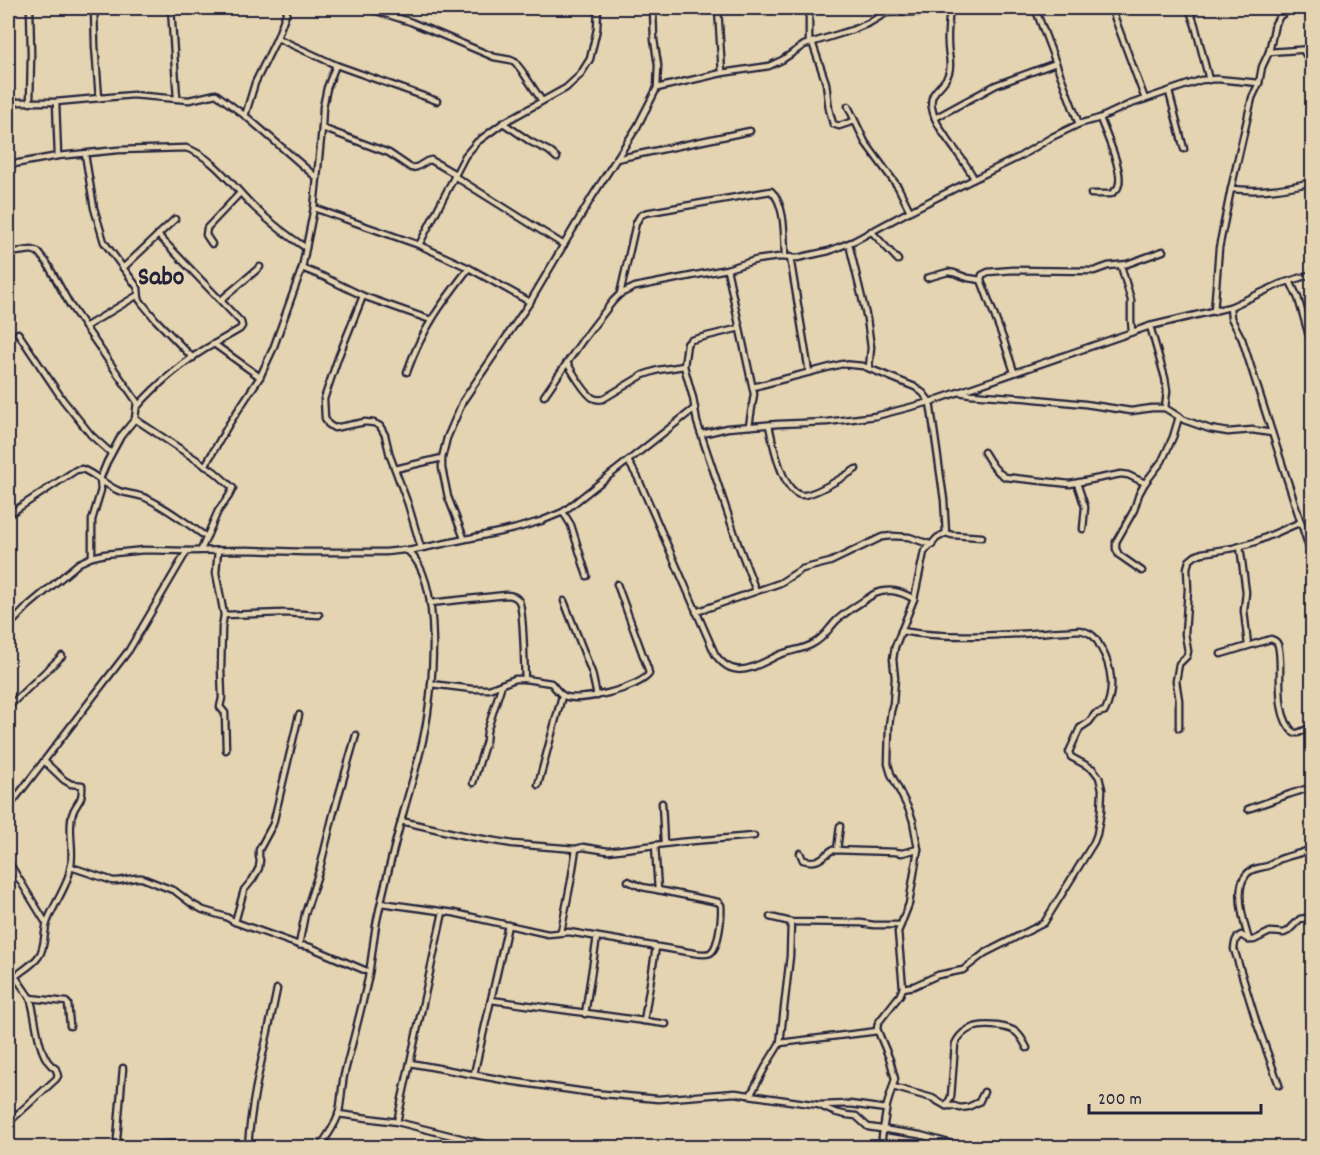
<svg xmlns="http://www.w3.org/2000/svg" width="1320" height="1155" viewBox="0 0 1320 1155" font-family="Dekko,sans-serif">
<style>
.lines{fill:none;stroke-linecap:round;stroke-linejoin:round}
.minor-casing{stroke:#22223b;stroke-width:9}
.minor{stroke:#e5d4b1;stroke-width:4.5}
.labels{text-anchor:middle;stroke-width:5;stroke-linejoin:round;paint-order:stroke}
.quarter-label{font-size:26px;font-weight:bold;fill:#22223b;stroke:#e5d4b1}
</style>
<rect width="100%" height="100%" fill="#e5d4b1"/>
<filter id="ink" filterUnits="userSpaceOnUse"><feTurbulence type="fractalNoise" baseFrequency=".0167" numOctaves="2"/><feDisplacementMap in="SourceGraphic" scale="12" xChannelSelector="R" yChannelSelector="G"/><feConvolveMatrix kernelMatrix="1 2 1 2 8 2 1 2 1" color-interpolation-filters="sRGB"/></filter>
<g filter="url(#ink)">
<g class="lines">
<defs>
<g id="minor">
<path d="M94,8L95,46L99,98"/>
<path d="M171,8L177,98"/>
<path d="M367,8L411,22L494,57L511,60L515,62L522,71L542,101"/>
<path d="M718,8L722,73"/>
<path d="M807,8L809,17V43"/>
<path d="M950,8C949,20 947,32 948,45C948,54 952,63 949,72C945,88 928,89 932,108C936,132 964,156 974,179"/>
<path d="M1035,8L1079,124"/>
<path d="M1111,8L1145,99"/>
<path d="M1189,8L1195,25L1209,80"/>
<path d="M277,38L336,65L437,101"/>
<path d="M812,42L826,83L829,109L833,124L839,126L854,121"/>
<path d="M1303,50L1312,65"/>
<path d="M1269,52L1312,49"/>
<path d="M657,88L722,73L769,66L782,60L804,45L852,30L869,23L886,13L950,11"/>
<path d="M1169,92L1184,149"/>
<path d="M8,102H56L133,95L189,100L216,94L248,118L317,178"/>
<path d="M56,102L58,156"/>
<path d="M30,103L31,54L30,8"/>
<path d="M848,106L865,142L898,187L910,211"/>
<path d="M245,116L255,83L277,38L288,8"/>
<path d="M935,118L996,85L1056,63"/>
<path d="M503,123L531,142L549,151L557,158"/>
<path d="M322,128L389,153L411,168L417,167L427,161L431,160L455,174"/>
<path d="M85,154L94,208L104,242L138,288L139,299L142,303L156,320L193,358"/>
<path d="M616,159L750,131"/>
<path d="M8,165L58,156L118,150L186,148C213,156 235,189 255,208C271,223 288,236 306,248"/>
<path d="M454,176L564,245"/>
<path d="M1231,189C1261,192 1284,189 1312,182"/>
<path d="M1091,194H1111C1113,192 1117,190 1118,187C1125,173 1105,133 1100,118"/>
<path d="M314,208L419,245L469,268L530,302"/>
<path d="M871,231L898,260"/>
<path d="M158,235L241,322L242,326L240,329L214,344"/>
<path d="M212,244L206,235L207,228L240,193"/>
<path d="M849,244L867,319L871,347L869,368"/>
<path d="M419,245L465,156L477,142L503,123L566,88L580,75L590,59L597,29L598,8"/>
<path d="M8,253L32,250L38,252L47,263L70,305L137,402L135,419L121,436L107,462L100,479L101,490L92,520V557"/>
<path d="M790,257L809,372"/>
<path d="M1121,266L1131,300V320L1132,332"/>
<path d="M123,268L175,219"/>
<path d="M302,268L324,277L363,296L431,320"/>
<path d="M727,269L754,394L749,426"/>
<path d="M927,278L948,272L954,273L968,278L981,280"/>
<path d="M1290,281L1298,298L1312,346"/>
<path d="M620,294L636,223L640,216L645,213L771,191C786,204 784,238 785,257"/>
<path d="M363,296L338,358L324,399L325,418L328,424L334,428L365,422L374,423L380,426L385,435L390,456L408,504L421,548"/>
<path d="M221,300L260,267"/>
<path d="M1230,307L1231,318L1242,339L1312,557"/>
<path d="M1214,312L1219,248L1231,189L1252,98L1259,83L1262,67L1269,52L1275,24L1280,16L1292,8"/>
<path d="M1150,326L1165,378L1167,391L1165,408"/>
<path d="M85,327L138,295"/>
<path d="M740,328L691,340L687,344L684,366L693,398L697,422L738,544L756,591"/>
<path d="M18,333L63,400L91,435L111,453"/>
<path d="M567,363C573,372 584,393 593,398C597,400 599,400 603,399L643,375L658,370L684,366"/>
<path d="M407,372C422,329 442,303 469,268"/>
<path d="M1014,372L1004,341L981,280L982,275L988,272L1013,270L1094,271L1108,266L1127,264L1163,251"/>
<path d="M753,387L842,364L863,366L915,387L923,393L930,402L944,500L946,533"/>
<path d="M959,392L970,394L1026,398L1085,404L1131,411L1152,408H1165L1184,420L1210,429L1228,432L1252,430L1272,433"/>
<path d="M544,396L582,341L613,301L620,294L635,287L727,269L756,260L779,257L797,258L829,251L854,241L910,211L974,179L1019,157L1052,137L1079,124L1100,118L1128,105L1201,80L1217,79L1259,83"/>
<path d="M137,407C156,385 189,357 214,344L260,377"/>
<path d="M135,419L215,472L233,488L229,496L218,511L201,550"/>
<path d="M769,425C772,440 782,492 801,495C812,497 845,476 856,469"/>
<path d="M702,434L727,428L778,424L827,422L876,416L930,402L1150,326L1230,307L1280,284L1312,274"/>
<path d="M984,452C990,462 995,471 1005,477L1070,484L1121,474L1128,475L1145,483"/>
<path d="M628,461L638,478L715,654C734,682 755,666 779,655C790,650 804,650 814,643C824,638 829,628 837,620C848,610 862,602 874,594C890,588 900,591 914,599"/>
<path d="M205,466L229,424L260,377L273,349L302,268L314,208L322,128L323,107L327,88L336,65"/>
<path d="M395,469L442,458"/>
<path d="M1077,483L1085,507L1083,529"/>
<path d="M563,512L571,525L587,576"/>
<path d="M8,515L76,470L82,469C95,474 105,485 119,491C127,494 137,494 146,498C167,508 187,523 206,537"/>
<path d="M464,538L448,497L442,468V458L447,438L463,401L530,302L592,197L637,127L657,88L658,65L654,40L653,8"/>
<path d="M1240,546L1246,592L1244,611L1248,645"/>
<path d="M218,550L216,573L224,615L222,627L221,669L222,698L220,707L225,713L226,750"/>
<path d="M1142,571L1119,555L1116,549V542L1134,510L1139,494L1145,483L1162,461L1173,437L1179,417"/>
<path d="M564,601L592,673L597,696"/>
<path d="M430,603L506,595C512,595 516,596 519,601C524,610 524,665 525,679"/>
<path d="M696,612L780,583L802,569L830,562L882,537L892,536L909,537L932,545"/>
<path d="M224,615L284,613L319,615"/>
<path d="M8,627L28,606L79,563L92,557L105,554L144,550L187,551L246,550L304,552H386L404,550L408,551L514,529L541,521L563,512L695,408"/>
<path d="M901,631C960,641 1021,633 1080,630C1084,631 1090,633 1093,636C1096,638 1099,644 1101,648C1112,667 1115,690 1105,711L1095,714L1089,722L1080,728L1069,752L1071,757L1093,769L1099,777L1102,789L1101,811L1097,834L1094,842L1044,923L985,953L963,970L938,975L914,986L903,988"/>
<path d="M1221,654L1271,639C1275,641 1276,640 1278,645C1280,652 1280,662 1280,669C1280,690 1278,718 1294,733H1298L1312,727"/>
<path d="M431,684L472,689H489L515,679H525L551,683C555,687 558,693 564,696C579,703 639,688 649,674L648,669L617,584"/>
<path d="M8,707L62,656"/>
<path d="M1179,728V700L1176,681L1179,664L1187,656L1188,651L1185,634L1188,589L1187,568L1189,561L1195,556L1202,553L1234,548L1255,542L1301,522"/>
<path d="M473,783L486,741L487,731L502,684"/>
<path d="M538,785L562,696"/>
<path d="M662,803L664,843"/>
<path d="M8,808L129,650L187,551"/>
<path d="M1248,809L1290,794L1312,787"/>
<path d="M401,821L471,837L513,844L576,849L583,847L608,851L680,842L754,836"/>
<path d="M655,845L658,890"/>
<path d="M837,850L840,826"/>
<path d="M800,853L803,860C818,864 821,858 832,850L895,852L902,853L918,849"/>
<path d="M8,861L46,923"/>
<path d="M71,867L113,881C123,882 132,876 142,878L175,891L192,904L203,910L226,917L235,922L299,945L310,947L369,972"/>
<path d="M381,903L454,913L548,934L569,932L694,953C699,954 705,955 710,953C719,948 722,915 721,905L718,902L658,890L642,887L628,881"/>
<path d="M770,917L791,922L861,923L874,925H901"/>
<path d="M235,922L244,890L253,879L259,868L260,860L259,857V850L273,824L299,715"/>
<path d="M561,932L571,881L576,849"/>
<path d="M1249,940C1244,924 1234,889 1246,875C1251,868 1260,868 1268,866C1272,864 1276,861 1280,859C1291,855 1302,853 1312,849"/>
<path d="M299,945L305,914L320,868L333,815L356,735"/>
<path d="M8,966L30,998C37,1016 36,1058 56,1069L58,1076L56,1079L8,1123"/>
<path d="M14,977C22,971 34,964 39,956C46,946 43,931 48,920C55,902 68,886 71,865C74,849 68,831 72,815C76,801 83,804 82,785L71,784L64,780L44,761"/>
<path d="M30,998L66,1002L68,1004L70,1026"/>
<path d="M491,1000L666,1024"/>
<path d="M585,1014L597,937"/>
<path d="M644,1021L656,947"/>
<path d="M780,1043L878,1031"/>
<path d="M410,1063L509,1081L593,1093L658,1099L735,1093L819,1105L850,1104L886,1109"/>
<path d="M123,1068L117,1139L121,1145L129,1148"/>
<path d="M474,1074L508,925"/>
<path d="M1279,1085L1257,1024L1234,949C1235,942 1235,938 1241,935L1249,940H1254L1270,932L1284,933L1288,931L1300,919L1312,917"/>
<path d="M893,1087L932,1098L946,1106H954L960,1108L968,1107L979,1102L984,1092"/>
<path d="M751,1094L767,1064L780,1043L790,956L791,922"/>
<path d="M819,1105C832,1112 841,1115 856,1116L868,1127L920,1135L967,1148"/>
<path d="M946,1106L951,1097L955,1044C963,1026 980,1024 997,1026C1004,1027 1011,1028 1016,1032C1021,1036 1024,1042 1027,1048"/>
<path d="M338,1114L397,1122L500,1148"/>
<path d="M397,1122L443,912"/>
<path d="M135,1148C162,1143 187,1142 213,1148"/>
<path d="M248,1148C251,1094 267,1041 277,989"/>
<path d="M319,1148C326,1138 334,1127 338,1116C342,1102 341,1086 345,1071C353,1041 361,1010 368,979C372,959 373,940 377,920C385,883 394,847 404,810C411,785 419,760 424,735C433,692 444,582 408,551"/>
<path d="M882,1148V1137L887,1105L895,1079L890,1060L877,1029L878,1023L900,995L903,988L898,932L909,904L918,849L913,821L909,810L891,774L888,764L889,726L891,711L893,704L895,678L893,659L895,647L914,599L924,552L937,538L946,533L952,535L982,537"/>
</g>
</defs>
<use href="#minor" class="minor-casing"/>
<use href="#minor" class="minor"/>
</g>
</g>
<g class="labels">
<g class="quarter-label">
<text x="161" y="284">Sabo</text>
</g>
</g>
<rect width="1320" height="1155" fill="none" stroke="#e5d4b1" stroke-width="30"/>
<rect x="15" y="15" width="1290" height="1125" fill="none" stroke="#22223b" stroke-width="2" filter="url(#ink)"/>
<path d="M1089 1104v9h172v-9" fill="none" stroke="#22223b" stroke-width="3"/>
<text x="1098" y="1104" font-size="18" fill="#22223b" stroke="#e5d4b1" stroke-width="4.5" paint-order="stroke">200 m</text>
</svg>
